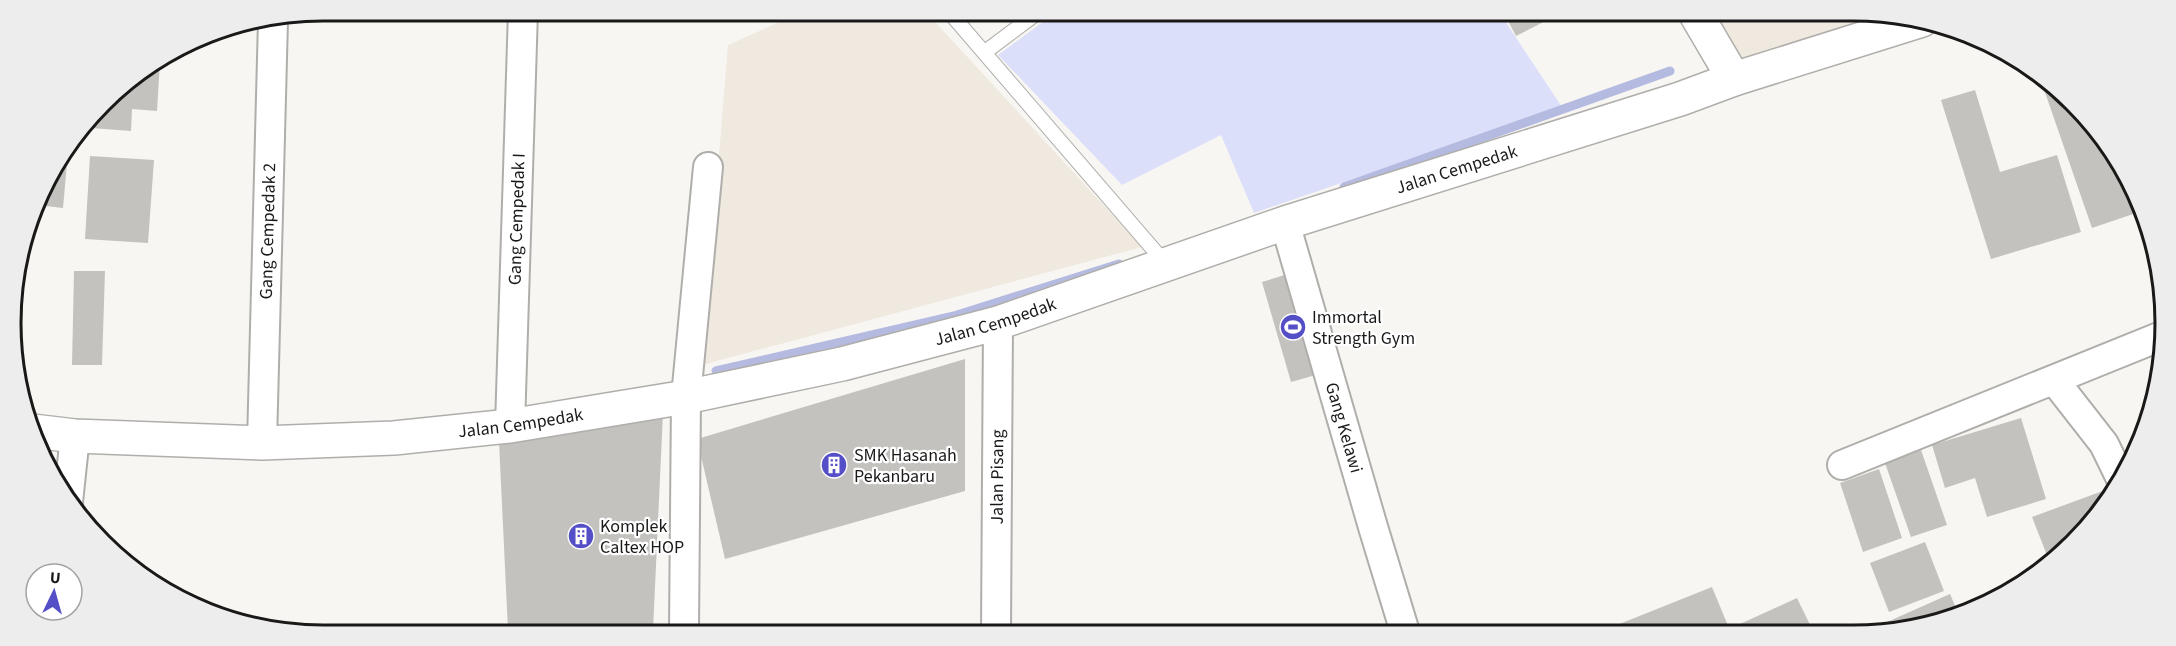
<svg xmlns="http://www.w3.org/2000/svg" width="2176" height="646" viewBox="0 0 2176 646" font-family="'Source Sans 3',sans-serif">
<style>
.built{fill:#efe9df}
.green{fill:#dcdff9}
.lines{fill:none;stroke-linecap:round;stroke-linejoin:round}
.stream{stroke:#b5bae0;stroke-width:9}
.building{fill:#c3c2bf}
.lane-casing{stroke:#b0aeab;stroke-width:16}
.street-casing{stroke:#b0aeab;stroke-width:32}
.secondary-casing{stroke:#b0aeab;stroke-width:36}
.lane{stroke:#fff;stroke-width:14}
.street{stroke:#fff;stroke-width:28}
.secondary{stroke:#fff;stroke-width:33}
.labels{text-anchor:middle;stroke-width:4.5;stroke-linejoin:round;paint-order:stroke}
.street-label{font-size:18px;fill:#1a1918;stroke:#fff}
.poi-label{font-size:18px;fill:#1a1918;stroke:#fff;text-anchor:start}
.rim{fill:none;stroke:#1a1918;stroke-width:3}
</style>
<rect width="100%" height="100%" fill="#f8f6f3"/>
<g class="built">
<path d="M802,12L927,13L1142,247L702,365L728,45Z"/>
<path d="M1709,16L1902,17L1738,68Z"/>
</g>
<path class="green" d="M1055,13L1501,15L1562,107L1254,213L1221,135L1122,185L998,55Z"/>
<g class="lines">
<g class="stream">
<path d="M1344,187L1670,71"/>
<path d="M716,371L954,316L1119,264"/>
</g>
</g>
<g class="building">
<path d="M1505,15H1557L1516,36Z"/>
<path d="M160,61L157,111L132,109L131,131L91,128L92,121L117,88Z"/>
<path d="M2039,75L2097,134L2108,162L2117,159L2139,212L2092,228Z"/>
<path d="M1975,90L2000,172L2057,155L2081,232L1991,259L1941,100Z"/>
<path d="M68,152L63,208L37,205L43,184Z"/>
<path d="M90,156L154,160L148,243L85,239Z"/>
<path d="M74,271H105L102,365H72Z"/>
<path d="M1294,272L1323,373L1291,382L1262,282Z"/>
<path d="M965,359V491L725,559L697,439Z"/>
<path d="M663,413L653,630H508L499,442Z"/>
<path d="M2021,418L2046,499L1987,517L1975,478L1945,488L1932,445Z"/>
<path d="M1921,450L1947,525L1911,537L1885,463Z"/>
<path d="M1879,469L1902,538L1863,552L1840,483Z"/>
<path d="M2108,489L2110,495L2059,558L2050,563L2032,517Z"/>
<path d="M1925,542L1944,591L1889,612L1870,563Z"/>
<path d="M1712,587L1731,633L1614,632L1612,627Z"/>
<path d="M1950,594L1959,615L1892,633L1887,622Z"/>
<path d="M1797,598L1814,633H1744L1740,624Z"/>
</g>
<g class="lines">
<defs>
<g id="lane">
<path d="M950,13L1166,264"/>
<path d="M985,52L1037,13"/>
</g>
<g id="street">
<path id="s1" d="M1285,223L1373,527L1405,632"/>
<path d="M2054,380L2104,444L2122,481"/>
<path id="s2" d="M510,426L523,11"/>
<path id="s3" d="M262,443L273,20"/>
<path d="M1842,465L2159,337"/>
<path d="M68,502L75,436"/>
<path d="M684,630L686,397L708,167"/>
<path id="s4" d="M996,631L998,323"/>
</g>
<g id="secondary">
<path d="M1697,16L1734,79"/>
<path id="s5" d="M33,431L75,436L262,443L394,438L510,426L686,397L842,364L998,323L1285,223L1680,99L1734,79L1922,20"/>
</g>
</defs>
<use href="#lane" class="lane-casing"/>
<use href="#street" class="street-casing"/>
<use href="#secondary" class="secondary-casing"/>
<use href="#lane" class="lane"/>
<use href="#street" class="street"/>
<use href="#secondary" class="secondary"/>
</g>
<defs>
<symbol id="stadium-disc" viewBox="-11 -11 22 22"><circle r="9.5" fill="#544fc6" stroke="#fff"/><path d="M0-5a6.5 5 0 1 0 0 10a6.5 5 0 1 0 0-10ZM-3.5-1.8h7v3.6h-7Z" fill="#fff"/></symbol>
<symbol id="building-disc" viewBox="-11 -11 22 22"><circle r="9.5" fill="#544fc6" stroke="#fff"/><path d="M-4-6H4V6H1V3H-1V6H-4ZM-2.5-4.3h1.7v1.8h-1.7ZM.8-4.3h1.7v1.8H.8ZM-2.5-1h1.7V.8h-1.7ZM.8-1h1.7V.8H.8Z" fill="#fff"/></symbol>
</defs>
<g fill-rule="evenodd">
<use href="#stadium-disc" x="1278" y="312" width="30" height="30"/>
<use href="#building-disc" x="819" y="450" width="30" height="30"/>
<use href="#building-disc" x="566" y="521" width="30" height="30"/>
</g>
<g class="labels">
<g class="street-label">
<text dy="6" stroke="none"><textPath href="#s5" startOffset="1461">Jalan Cempedak</textPath></text>
<text dy="6" stroke="none"><textPath href="#s2" startOffset="207">Gang Cempedak I</textPath></text>
<text dy="6" stroke="none"><textPath href="#s3" startOffset="212">Gang Cempedak 2</textPath></text>
<text dy="6" stroke="none"><textPath href="#s5" startOffset="975">Jalan Cempedak</textPath></text>
<text dy="6" stroke="none"><textPath href="#s5" startOffset="489">Jalan Cempedak</textPath></text>
<text dy="6" stroke="none"><textPath href="#s1" startOffset="213">Gang Kelawi</textPath></text>
<text dy="6" stroke="none"><textPath href="#s4" startOffset="154">Jalan Pisang</textPath></text>
</g>
<g class="poi-label">
<text x="1312" y="323">Immortal<tspan x="1312" dy="21">Strength Gym</tspan></text>
<text x="854" y="461">SMK Hasanah<tspan x="854" dy="21">Pekanbaru</tspan></text>
<text x="600" y="532">Komplek<tspan x="600" dy="21">Caltex HOP</tspan></text>
</g>
</g>
<path d="M0 0H2176V646H0ZM323 21H1853A302 302 0 0 1 2155 323V323A302 302 0 0 1 1853 625H323A302 302 0 0 1 21 323V323A302 302 0 0 1 323 21Z" fill="#ededed" fill-rule="evenodd"/>
<path class="rim" d="M323 21H1853A302 302 0 0 1 2155 323V323A302 302 0 0 1 1853 625H323A302 302 0 0 1 21 323V323A302 302 0 0 1 323 21Z"/>
<g transform="translate(54 592) rotate(5)"><circle r="28" fill="#ffffff" stroke="#a3a3a3" stroke-width="1.5"/>
<path d="M0-4.5L10 22L0 15L-10 22Z" fill="#544fc6"/>
<text y="-9" font-size="16" font-weight="bold" text-anchor="middle" fill="#1a1918">U</text>
</g>
</svg>
